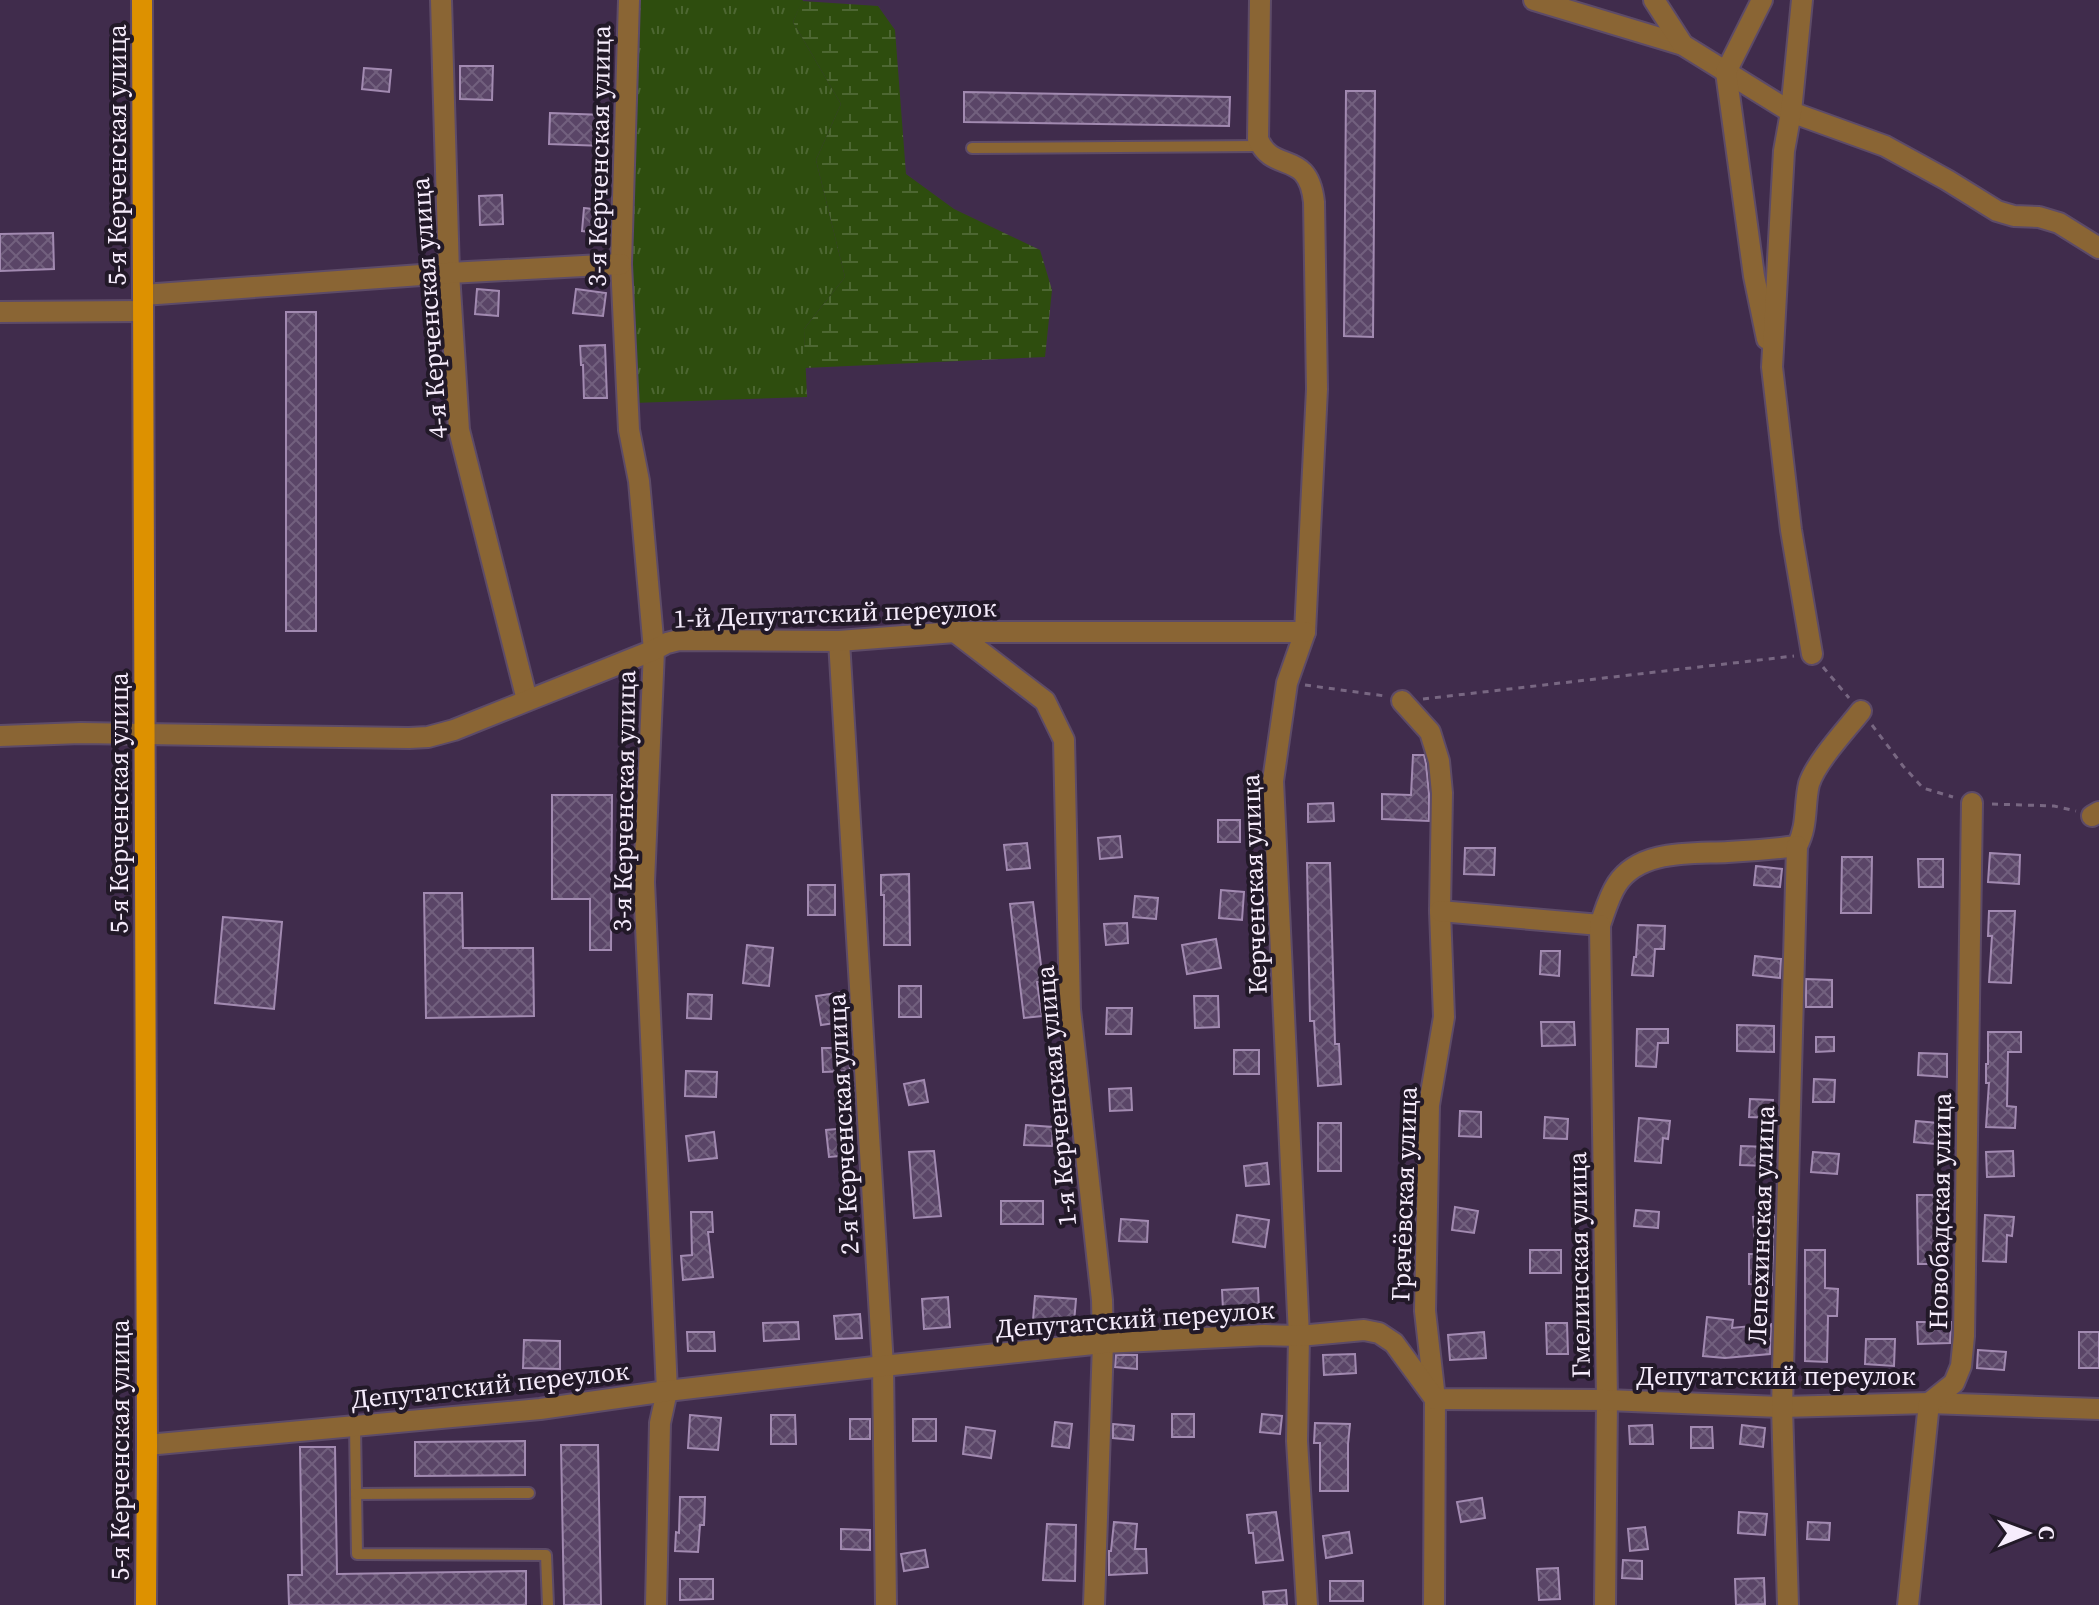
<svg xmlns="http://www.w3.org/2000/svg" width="2099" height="1605" viewBox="0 0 2099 1605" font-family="'Source Serif 4',serif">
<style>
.grass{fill:url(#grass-tufts)}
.wetland{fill:url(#wetland-marsh)}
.building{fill:url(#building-cross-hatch);stroke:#a28ab1;stroke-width:2}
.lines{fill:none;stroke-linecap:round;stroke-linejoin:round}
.lane-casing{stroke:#5d4b68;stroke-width:14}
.street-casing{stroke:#5d4b68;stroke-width:24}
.primary-casing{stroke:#5d4b68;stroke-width:24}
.path{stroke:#786782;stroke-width:3;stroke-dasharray:6 6;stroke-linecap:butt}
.lane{stroke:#8a6534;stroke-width:10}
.street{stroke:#8a6534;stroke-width:20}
.primary{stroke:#dd9100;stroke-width:20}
.labels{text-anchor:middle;stroke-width:8;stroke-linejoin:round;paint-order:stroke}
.street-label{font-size:26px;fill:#f6ecfc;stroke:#221928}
</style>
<defs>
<pattern id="grass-tufts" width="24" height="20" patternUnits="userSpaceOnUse" patternTransform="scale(2)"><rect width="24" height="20" fill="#2e4d0e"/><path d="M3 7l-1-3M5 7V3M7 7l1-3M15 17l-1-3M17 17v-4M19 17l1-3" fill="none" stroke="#4d6732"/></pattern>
<pattern id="wetland-marsh" width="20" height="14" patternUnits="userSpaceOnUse" patternTransform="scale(2)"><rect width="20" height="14" fill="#2e4d0e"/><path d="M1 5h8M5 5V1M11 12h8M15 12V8" fill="none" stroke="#4d6732"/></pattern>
<pattern id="building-cross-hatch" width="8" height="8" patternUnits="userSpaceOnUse" patternTransform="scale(2)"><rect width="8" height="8" fill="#5a4567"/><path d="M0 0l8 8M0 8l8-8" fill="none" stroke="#72607e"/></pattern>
</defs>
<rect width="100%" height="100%" fill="#402c4c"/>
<path class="grass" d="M633,0H803L793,22L841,104L816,160L845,277L804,329L807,397L633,403Z"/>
<path class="wetland" d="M802,1L878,6L895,30L906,174L954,209L1040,250L1052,290L1045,357L805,368L804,329L845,277L816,160L841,104L793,22Z"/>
<g class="building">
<path d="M460,66H493L492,100L460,99Z"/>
<path d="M364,68L391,70L389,92L362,89Z"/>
<path d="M1346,91H1375L1373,337L1344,336Z"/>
<path d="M964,92L1230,97L1229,126L964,122Z"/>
<path d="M550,113L605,115L604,146L549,144Z"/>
<path d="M502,195L503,224L480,225L479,196Z"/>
<path d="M584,208L610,211L609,234L582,231Z"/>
<path d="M53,233L54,269L0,271V234Z"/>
<path d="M477,289L499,291L498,316L475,314Z"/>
<path d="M576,289L606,293L603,316L573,313Z"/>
<rect x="286" y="312" width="30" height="319"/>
<path d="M605,345L607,398H584L583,365H581L580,346Z"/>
<path d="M1413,755H1424L1426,764L1429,794V821L1382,819V794L1411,795Z"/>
<path d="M552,795H612L611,950H590V899H552Z"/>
<path d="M1333,803L1334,821L1308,822V804Z"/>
<rect x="1218" y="820" width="22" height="22"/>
<path d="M1120,836L1122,857L1100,859L1098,838Z"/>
<path d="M1027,843L1030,868L1007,870L1004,845Z"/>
<path d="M1465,848H1495L1494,875L1464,874Z"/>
<path d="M1990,853L2020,855L2019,884L1988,882Z"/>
<path d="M1842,857H1872L1871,913H1841Z"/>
<path d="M1918,859H1943V887H1919Z"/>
<path d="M1307,863H1330L1335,1044H1339L1341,1084L1318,1086L1314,1021H1310Z"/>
<path d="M1756,866L1782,869L1780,887L1754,885Z"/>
<path d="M909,874L910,945H884V895H881V875Z"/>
<rect x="808" y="885" width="27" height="30"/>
<path d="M1221,890L1244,892L1242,920L1219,918Z"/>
<path d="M424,893H462L463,948H533L534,1016L426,1018Z"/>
<path d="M1135,896L1158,898L1156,919L1133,917Z"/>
<path d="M1033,902L1043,981L1037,982L1042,1016L1024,1018L1010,904Z"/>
<path d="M1989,911H2015L2011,983L1989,982L1992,936H1988Z"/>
<path d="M223,917L282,922L274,1009L215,1003Z"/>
<path d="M1127,923L1128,943L1106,945L1104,924Z"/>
<path d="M1638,925L1665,926L1664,949H1655L1653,976L1632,975L1634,957H1636Z"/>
<path d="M1216,939L1221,968L1187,974L1182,945Z"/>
<path d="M747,945L773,948L769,986L743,983Z"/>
<path d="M1541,951H1560L1559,976L1540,974Z"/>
<path d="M1755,956L1781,959L1780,978L1753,975Z"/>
<path d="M1806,979L1832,980V1007H1806Z"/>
<rect x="899" y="986" width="22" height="31"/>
<path d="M844,992L848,1021L821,1025L816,996Z"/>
<path d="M688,994L712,995L711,1019L687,1018Z"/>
<path d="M1194,996H1218L1219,1027L1195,1028Z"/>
<path d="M1107,1008H1132L1131,1034H1106Z"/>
<path d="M1541,1022H1574L1575,1045L1542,1046Z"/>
<path d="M1737,1025L1774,1026V1052L1737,1051Z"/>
<path d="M1637,1029H1668V1043H1658L1656,1067L1636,1066Z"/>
<path d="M1988,1032H2021V1052H2008L2007,1106L2016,1107L2015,1128L1986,1127L1989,1083H1986V1064H1988Z"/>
<path d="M1816,1037H1834V1051L1816,1052Z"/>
<path d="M822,1048H849L850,1071L823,1072Z"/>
<rect x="1234" y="1050" width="25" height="24"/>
<path d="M1919,1053L1947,1054V1077L1918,1075Z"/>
<path d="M686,1071L717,1072L716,1097L685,1096Z"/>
<path d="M1814,1079L1835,1080L1834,1102H1813Z"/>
<path d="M924,1080L928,1102L909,1105L904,1084Z"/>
<path d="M1131,1088L1132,1110L1110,1111L1109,1089Z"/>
<path d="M1750,1099L1773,1100L1772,1118L1749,1117Z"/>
<path d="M1460,1111L1481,1112V1137L1459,1136Z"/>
<path d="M1545,1117L1568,1119L1567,1139L1544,1138Z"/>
<path d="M1639,1118L1670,1121L1668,1139L1663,1138L1661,1163L1635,1161Z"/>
<path d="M1916,1121L1949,1124L1947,1145L1914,1142Z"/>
<rect x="1318" y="1123" width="23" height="48"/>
<path d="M1026,1125L1053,1127L1052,1146L1024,1145Z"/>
<path d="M848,1128L851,1155L829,1157L826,1130Z"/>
<path d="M714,1132L717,1158L689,1161L686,1136Z"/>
<path d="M1741,1146L1769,1147L1768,1166L1740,1165Z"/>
<path d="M934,1151L941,1216L914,1218L909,1152Z"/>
<path d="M2013,1151L2014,1176L1987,1177L1986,1152Z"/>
<path d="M1813,1152L1839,1154L1837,1174L1811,1172Z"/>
<path d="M1267,1163L1269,1184L1246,1186L1244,1166Z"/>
<path d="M1917,1195H1948V1264H1918Z"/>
<rect x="1001" y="1201" width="42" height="23"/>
<path d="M1455,1207L1478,1211L1474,1233L1452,1230Z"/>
<path d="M1636,1210L1659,1212L1658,1228L1634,1226Z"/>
<path d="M691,1212H712L713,1232H708L713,1277L683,1280L681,1256L692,1255Z"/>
<path d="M1237,1215L1269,1220L1265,1247L1233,1242Z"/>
<path d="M1774,1215L1772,1285L1749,1284V1254H1756L1753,1217Z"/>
<path d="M1985,1215L2014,1217L2012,1236L2007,1235L2006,1262L1983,1261Z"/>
<path d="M1121,1219L1148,1221L1147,1242L1119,1241Z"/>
<rect x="1530" y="1250" width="31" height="23"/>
<path d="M1805,1250H1825V1288L1838,1289L1837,1316H1828L1827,1362L1805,1361Z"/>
<path d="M1258,1288L1259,1309L1223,1310L1222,1290Z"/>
<path d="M1035,1296L1076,1299L1074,1323L1033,1320Z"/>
<path d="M948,1297L950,1327L924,1329L922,1299Z"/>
<path d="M860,1314L862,1338L836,1339L834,1316Z"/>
<path d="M1707,1317L1733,1320L1732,1328L1771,1324L1770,1354L1725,1358L1703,1356Z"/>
<path d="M798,1322L799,1339L764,1341L763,1323Z"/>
<path d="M1917,1322H1951L1950,1343L1918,1344Z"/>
<path d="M1546,1323H1567L1568,1354H1547Z"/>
<path d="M687,1332H714L715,1351H688Z"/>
<path d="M1484,1332L1486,1358L1450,1360L1448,1335Z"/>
<rect x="2079" y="1332" width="20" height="36"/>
<path d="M1866,1339H1895L1894,1366L1865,1364Z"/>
<path d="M524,1340L560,1341V1369L523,1368Z"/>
<path d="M1978,1350L2006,1352L2004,1370L1977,1368Z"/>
<path d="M1355,1354L1356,1373L1324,1375L1323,1355Z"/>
<path d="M1116,1355H1137V1369L1115,1367Z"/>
<rect x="1172" y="1414" width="22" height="23"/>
<path d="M1262,1414L1282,1416L1280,1434L1260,1432Z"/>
<path d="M690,1415L721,1418L718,1450L688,1448Z"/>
<path d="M771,1415H795L796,1444H771Z"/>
<rect x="850" y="1419" width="20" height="20"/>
<rect x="913" y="1419" width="23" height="22"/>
<path d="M1055,1422L1072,1424L1069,1448L1052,1446Z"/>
<path d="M1315,1423L1350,1424L1348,1444V1491H1320V1443H1314Z"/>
<path d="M1113,1424L1134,1426L1133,1440L1113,1438Z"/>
<path d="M1652,1425L1653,1444H1630L1629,1426Z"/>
<path d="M1742,1425L1765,1428L1763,1447L1740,1444Z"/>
<path d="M966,1427L995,1431L991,1458L963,1454Z"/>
<path d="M1691,1427H1712L1713,1448H1691Z"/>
<path d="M525,1441V1475L415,1476V1442Z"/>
<path d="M561,1445H598L601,1605H564Z"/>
<path d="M300,1447H335L337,1574L526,1571V1605H289L288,1575H302Z"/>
<path d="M680,1497H705L704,1525H700L698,1552L675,1551L676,1532L679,1533Z"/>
<path d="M1482,1498L1485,1518L1461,1522L1457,1502Z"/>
<path d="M1276,1512L1283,1560L1256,1563L1253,1533H1249L1247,1515Z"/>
<path d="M1739,1512L1767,1514L1765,1535L1738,1533Z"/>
<path d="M1114,1522L1137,1524L1135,1549H1146L1147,1573L1109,1575V1551H1111Z"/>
<path d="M1808,1522L1830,1523L1829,1540L1807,1539Z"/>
<path d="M1047,1524L1076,1525L1075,1581L1043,1580Z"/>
<path d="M1645,1527L1648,1549L1630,1551L1628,1529Z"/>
<path d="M841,1529L870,1530V1550L841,1549Z"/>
<path d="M1349,1532L1352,1553L1326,1558L1323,1536Z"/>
<path d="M925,1550L928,1567L904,1571L901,1554Z"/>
<path d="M1623,1560L1642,1561V1579L1622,1578Z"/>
<path d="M1558,1568L1560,1599L1539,1600L1537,1569Z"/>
<path d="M1764,1578L1765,1604L1736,1605L1735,1579Z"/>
<path d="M680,1579H713V1599L680,1600Z"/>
<rect x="1330" y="1581" width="33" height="20"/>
<path d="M1286,1590L1287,1605H1264L1263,1592Z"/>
</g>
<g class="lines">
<defs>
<g id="lane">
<path d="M972,148L1261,146"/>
<path d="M355,1426L357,1554L546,1555L548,1605"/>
<path d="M356,1494L529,1493"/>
</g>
<g id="street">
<path d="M441,0L449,273L459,430L527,700"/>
<path d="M629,0L621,264L629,430L639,481L654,650L644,882L667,1391L660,1423L656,1605"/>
<path d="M1260,0L1258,139C1273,175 1308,148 1314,202L1317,389L1305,632L1287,683L1273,781L1299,1336L1297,1441L1307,1605"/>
<path d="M1534,0L1683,45"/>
<path d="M1654,0L1683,45L1791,112L1885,146L1947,180L1997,211L2014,216L2039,217L2059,223L2099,248"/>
<path d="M1762,0L1726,72L1754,276L1767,339"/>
<path d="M1802,0L1791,112L1784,151L1772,367L1791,530L1812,654"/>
<path d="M143,295L449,273L621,264"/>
<path d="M0,312L143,311"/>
<path d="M955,632L1045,701L1064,740L1070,1009L1102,1300L1103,1343L1094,1605"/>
<path d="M839,641L883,1366L886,1605"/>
<path d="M1402,701L1430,732L1439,761L1442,793L1440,911L1444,1017L1429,1105L1425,1311L1435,1399L1434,1605"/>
<path d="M0,736L81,733L409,738L428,737L454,730L654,650L667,643L679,640L839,641L955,632H1305"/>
<path d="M2092,816L2099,812"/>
<path d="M1440,911L1600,925C1605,911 1609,896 1617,884C1640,849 1692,854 1728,852C1751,851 1774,849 1797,846C1808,826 1804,805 1809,784C1816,762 1846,730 1861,711"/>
<path d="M1600,925L1607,1400L1605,1605"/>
<path d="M147,1445L540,1409L667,1391L883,1366L1103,1343L1264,1335L1299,1336L1364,1330L1379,1333L1394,1343L1435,1399L1607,1400L1782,1407L1929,1403L2099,1409"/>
<path d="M1788,1605L1782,1407L1797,846"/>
<path d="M1908,1605L1929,1403L1954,1383L1961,1366L1964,1336L1972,803"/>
</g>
<path id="primary" d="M142,0L147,1445L146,1605"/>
</defs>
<use href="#lane" class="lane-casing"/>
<use href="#street" class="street-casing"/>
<use href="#primary" class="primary-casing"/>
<g class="path">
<path d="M1823,667L1849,698"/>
<path d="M1305,685L1385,696"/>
<path d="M1423,699L1794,656"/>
<path d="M1872,725L1903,766L1923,788L1953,797"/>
<path d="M1992,804L2054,806L2076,811"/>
</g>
<use href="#lane" class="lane"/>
<use href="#street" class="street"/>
<use href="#primary" class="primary"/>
</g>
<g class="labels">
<g class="street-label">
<text transform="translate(117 155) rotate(-90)" y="9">5-я Керченская улица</text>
<text transform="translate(599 156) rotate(-89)" y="9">3-я Керченская улица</text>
<text transform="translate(429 308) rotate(-94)" y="9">4-я Керченская улица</text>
<text transform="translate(835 613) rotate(-2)" y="9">1-й Депутатский переулок</text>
<text transform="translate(624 801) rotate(-89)" y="9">3-я Керченская улица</text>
<text transform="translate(119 803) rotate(-90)" y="9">5-я Керченская улица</text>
<text transform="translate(1254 884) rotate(-92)" y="9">Керченская улица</text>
<text transform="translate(1056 1096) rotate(-95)" y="9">1-я Керченская улица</text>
<text transform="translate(843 1124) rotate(-93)" y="9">2-я Керченская улица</text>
<text transform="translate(1404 1194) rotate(-88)" y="9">Грачёвская улица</text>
<text transform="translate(1940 1211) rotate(-89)" y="9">Новобадская улица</text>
<text transform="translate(1761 1225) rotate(-88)" y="9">Лепехинская улица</text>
<text transform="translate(1579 1265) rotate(-91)" y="9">Гмелинская улица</text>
<text transform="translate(1135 1319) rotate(-4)" y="9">Депутатский переулок</text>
<text x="1776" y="1385">Депутатский переулок</text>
<text transform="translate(490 1385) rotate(-6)" y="9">Депутатский переулок</text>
<text transform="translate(120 1450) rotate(-90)" y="9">5-я Керченская улица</text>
</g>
</g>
<g transform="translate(2027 1533) rotate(89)" stroke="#221928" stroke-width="6" paint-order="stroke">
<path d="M0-6L14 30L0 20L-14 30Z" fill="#f6ecfc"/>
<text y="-12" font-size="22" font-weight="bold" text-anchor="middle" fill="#f6ecfc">С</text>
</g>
</svg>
